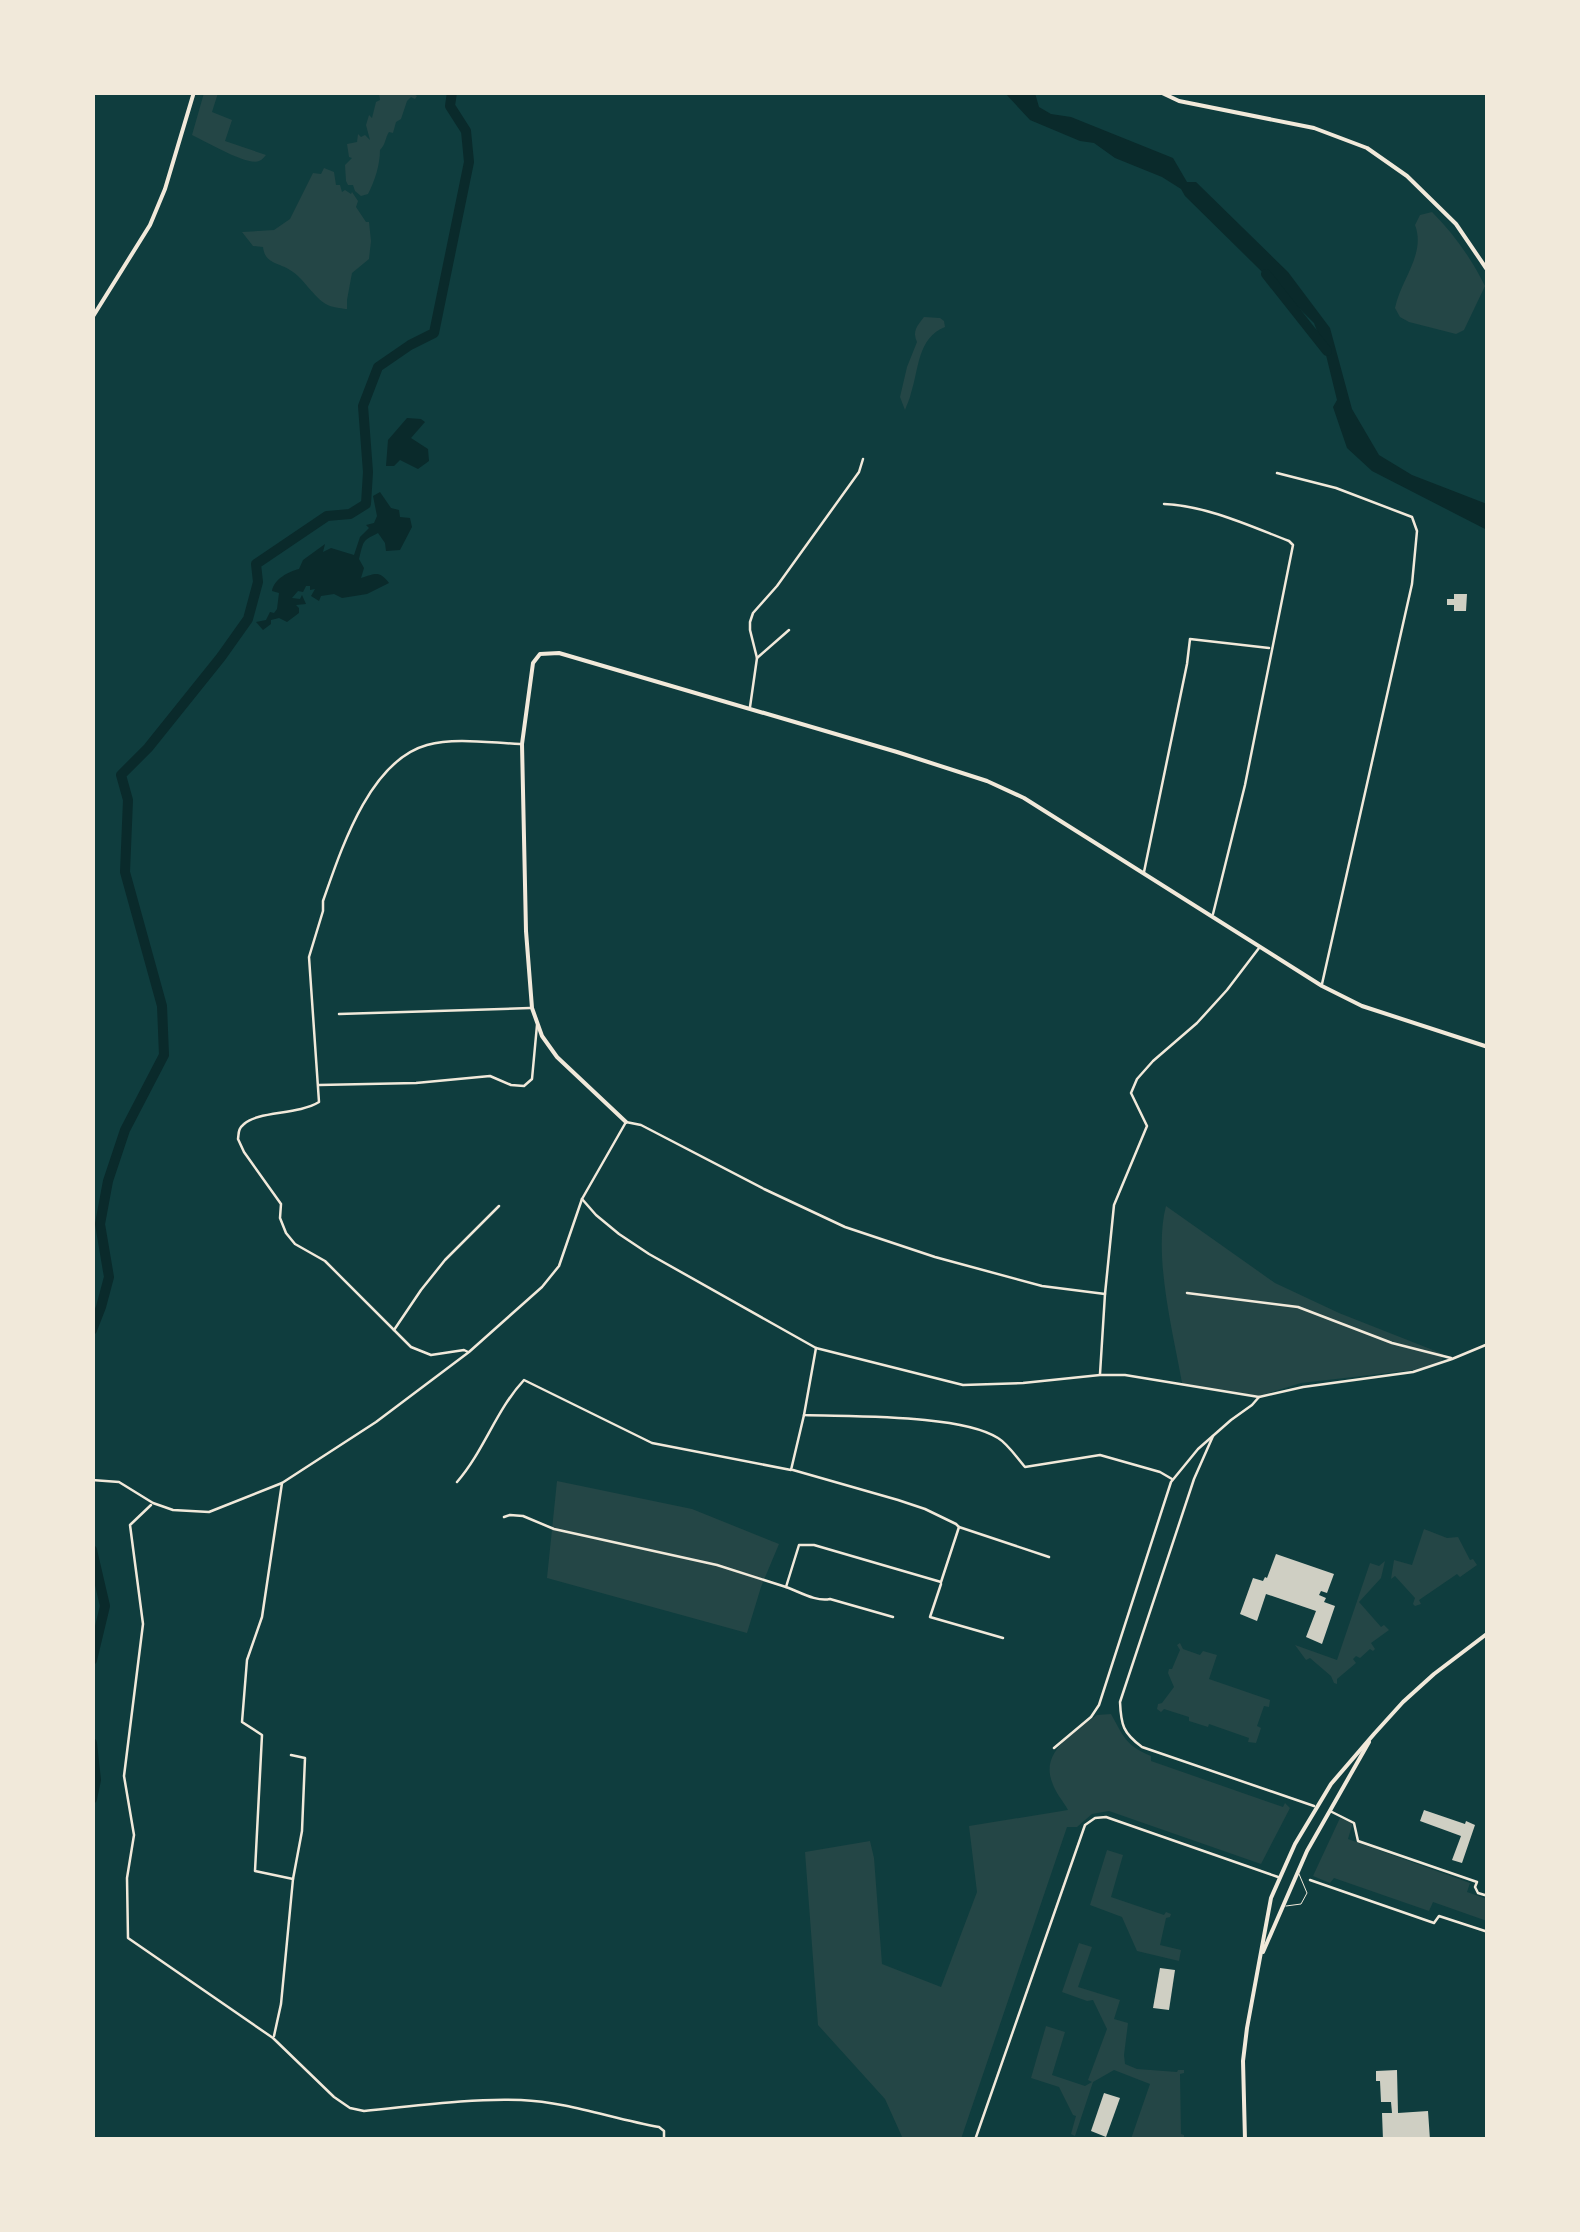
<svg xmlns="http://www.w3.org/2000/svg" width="1580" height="2232" viewBox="0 0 1580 2232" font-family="Overpass,sans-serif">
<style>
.green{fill:#244646}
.water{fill:#0a2a2b}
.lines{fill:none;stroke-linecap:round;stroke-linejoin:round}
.river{stroke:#0a2a2b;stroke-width:10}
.building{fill:#cfcfc3}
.service{stroke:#f1e9da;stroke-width:1}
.minor{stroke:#f1e9da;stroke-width:2.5}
.tertiary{stroke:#f1e9da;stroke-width:4}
.secondary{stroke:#f1e9da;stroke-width:4}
</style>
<rect width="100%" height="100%" fill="#0f3d3e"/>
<g class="green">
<path d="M204,93H218L212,112L232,120L225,141L266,155C264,157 262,160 259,161C247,166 205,141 192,135Z"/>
<path d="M379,93H412L417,96L415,99L411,97L407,101L401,119L396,122L393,133L389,132C385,138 386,144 380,150C380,164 375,181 368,194L361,196L355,191L353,185H348L346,181L345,165L352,158L349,157L347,144L357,142L358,134L361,137L365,135L370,140L366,125L369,115L372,118L376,102L380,100Z"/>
<path d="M324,168L334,172L336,185H340L342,192L345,190L351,194L352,192L358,201L356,207L366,222H369L371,241L369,259L352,273L347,300V309C344,309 334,307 330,306C315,300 306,281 293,272C280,262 265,265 263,247L253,246L242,232L274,230L290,219L313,173L321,174Z"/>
<path d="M1432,212C1454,234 1471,258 1485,286L1464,330L1456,334L1409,322L1400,317L1395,308C1401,279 1426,254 1415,225L1420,215Z"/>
<path d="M924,317L940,318L944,321L945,327C917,338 919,370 911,393C910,399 907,404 905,410L900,397L907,367L917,342C912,331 917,326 924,317Z"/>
<path d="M1166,1206L1275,1283L1339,1313L1443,1354L1442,1361L1414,1370L1301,1383L1259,1396L1182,1383C1173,1332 1153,1255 1166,1206Z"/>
<path d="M557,1481L692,1509L779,1544L761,1587L747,1633L547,1578Z"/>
<path d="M1424,1529L1447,1538L1458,1537L1470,1560L1473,1559L1477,1565L1460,1577L1457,1574L1419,1600L1421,1604L1415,1606L1413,1604L1415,1598L1395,1576L1391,1579L1394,1560L1412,1565Z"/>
<path d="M1385,1561L1381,1578L1359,1602L1381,1627L1384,1625L1389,1630L1371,1643L1375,1649L1373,1651L1370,1649L1360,1658L1356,1656L1353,1659L1356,1663L1337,1679V1684L1334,1683L1331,1676L1310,1658L1306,1660L1295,1645L1337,1660L1370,1563L1379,1566Z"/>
<path d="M1180,1643L1183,1649L1200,1655L1203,1651L1217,1655L1209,1679L1270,1700L1269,1707L1264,1706L1257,1726L1261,1728L1256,1743L1248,1742L1249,1738L1209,1724L1208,1727L1189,1721V1717L1164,1709L1161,1712L1157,1709L1158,1704L1162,1703L1174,1687L1168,1673L1169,1669H1172L1180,1650L1177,1645Z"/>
<path d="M1111,1714C1124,1737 1125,1745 1151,1756V1761L1283,1807L1285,1803L1290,1808L1261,1864L1109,1811L1092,1814L1077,1827H1067L961,2139H903L885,2099L818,2025L805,1852L870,1841L874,1858L882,1964L941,1987L977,1892L969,1826L1068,1810C1063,1801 1055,1792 1052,1782C1040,1751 1076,1731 1097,1715Z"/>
<path d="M1340,1818L1353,1822L1348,1839L1470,1883L1467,1892L1487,1899V1921L1433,1902L1429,1911L1334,1878L1330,1883L1313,1876Z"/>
<path d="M1107,1850L1123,1855L1111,1897L1164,1915L1166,1912L1171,1914L1170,1917L1166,1918L1160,1945L1181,1950L1179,1961L1137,1951L1122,1917L1090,1905Z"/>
<path d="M1079,1943L1092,1947L1078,1987L1120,2000L1114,2019L1128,2023L1124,2055L1125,2064L1137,2069L1177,2072L1178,2070H1184V2073L1180,2074L1181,2134L1184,2135V2139H1131L1150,2084L1114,2070L1093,2082L1075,2136L1071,2134L1076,2116L1073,2115L1059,2087L1031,2078L1046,2026L1065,2032L1052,2075L1085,2086L1092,2082L1088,2080L1107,2029L1093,2000L1087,2001L1062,1992Z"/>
</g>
<g class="water">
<path d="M1005,93H1035L1039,107L1051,114L1071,117L1173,158L1187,182H1196L1288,272L1330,328L1352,409L1379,455L1412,475L1487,504V530L1372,471L1347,448L1333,407L1337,400L1326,355L1314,323L1185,196L1181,189L1162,177L1115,158L1094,143L1080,141L1030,120Z"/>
<path d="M407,418L421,419L425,422L411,438L428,449L429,461L418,469L400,460L394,466H386L388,440Z"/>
<path d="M380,492L391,508L399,510L400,517L410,518L412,527L400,550L386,551L385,543L378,533C362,541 364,540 359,559L364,568L361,578C375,574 379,570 389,583L367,594L342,598L334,594L321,596L319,601L311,596L315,589L310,590V586H306L303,592L298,591L292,598L300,599L302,595L306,604L296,605L299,608V613L287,622L279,618L271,620V624L263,630L256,622L266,620L270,612L274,613L277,609L279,593L272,591C274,579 288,572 299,569L303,560L325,544L323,552L331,548L354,555L360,537L369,528L366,525L374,523L377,516L373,496Z"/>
</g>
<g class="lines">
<g class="river">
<path d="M1266,274L1327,351"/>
<path d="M92,1330L101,1307L109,1277L100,1224L108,1181L125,1130L164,1055L162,1006L125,872L128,800L121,775L148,748L221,657L248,619L258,582L256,564L327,516L350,514L366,504L368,472L363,406L378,367L410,345L434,333L469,162L466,131L450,106L452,92"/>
<path d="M92,1550L105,1606L92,1660"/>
<path d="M92,1743L96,1780L92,1799"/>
</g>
</g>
<g class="building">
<path d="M1454,594H1467L1466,611H1454V605H1447V599H1454Z"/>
<path d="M1276,1554L1334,1574L1327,1593L1321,1591L1319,1595L1326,1598L1324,1602L1335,1606L1322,1644L1306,1637L1316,1611L1266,1594L1257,1621L1240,1614L1253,1578L1263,1581L1265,1577L1267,1578Z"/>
<path d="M1424,1810L1465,1824L1466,1821L1475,1825L1462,1863L1452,1860L1461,1836L1420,1821Z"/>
<path d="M1160,1968L1175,1970L1169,2010L1153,2008Z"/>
<path d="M1397,2070L1398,2113L1428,2111L1430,2140H1383L1382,2113H1392L1391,2102H1381L1380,2081H1376V2071Z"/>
<path d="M1104,2093L1120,2098L1106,2137L1091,2131Z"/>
</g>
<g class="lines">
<path class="service" d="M1286,1906L1301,1904L1307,1893L1299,1874"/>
<g class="minor">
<path d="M1277,473L1336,488L1412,517L1417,531L1412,584L1322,984"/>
<path d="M1164,504C1208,506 1250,526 1289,541L1293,545L1245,785L1213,914"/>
<path d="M757,658L750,630V622L753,613L777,586L859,472L863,459"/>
<path d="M750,707L757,658L789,630"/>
<path d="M1144,872L1187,664L1190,639L1269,648"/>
<path d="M339,1014L530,1008"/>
<path d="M319,1085L416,1083L490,1076L511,1085L524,1086L532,1079L537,1025"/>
<path d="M582,1199L596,1215L619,1234L649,1254L816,1348L963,1385L1023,1383L1100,1375H1125L1259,1397"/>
<path d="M1187,1293L1298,1307L1392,1343L1451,1358"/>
<path d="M394,1330L421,1290L445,1260L499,1206"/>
<path d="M816,1348L804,1415C851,1417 961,1414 998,1438C1008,1444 1017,1458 1025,1467L1100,1455L1160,1472L1172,1479"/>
<path d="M468,1352L464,1350L431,1355L411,1347L325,1261L295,1244L286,1233L280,1218L281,1204L244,1152L238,1139C239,1132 238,1129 244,1124C258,1111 298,1115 319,1102L309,957L323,911V901C341,850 369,761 427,745C456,737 491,743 520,744"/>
<path d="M1100,1374L1105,1294L1114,1205L1147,1126L1131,1093L1137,1079L1153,1061L1197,1023L1227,990L1259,948"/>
<path d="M1213,1436L1194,1479L1120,1702C1121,1725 1123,1733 1142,1747L1314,1806"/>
<path d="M793,1470L898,1500L925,1509L956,1524L959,1527L1049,1557"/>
<path d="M92,1480L119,1482L153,1503L173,1510L209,1512L282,1483L376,1422L469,1352L542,1287L559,1266L582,1199L626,1122L641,1125L764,1189L845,1227L935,1257L1042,1286L1105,1294"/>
<path d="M457,1482C484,1451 496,1410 524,1380L652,1443L791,1470L804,1415"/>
<path d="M282,1483L262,1617L247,1660L242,1722L262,1735L255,1871L293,1879"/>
<path d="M151,1505L130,1525L143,1624L124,1776L134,1835L127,1878L128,1938L273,2038L334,2097L350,2108L364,2111C416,2106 469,2098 521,2100C568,2102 613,2119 659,2127L664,2131V2140"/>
<path d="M504,1517L510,1515L523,1516L554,1529L717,1565L786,1587"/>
<path d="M941,1584L930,1617L1003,1638"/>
<path d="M893,1617L830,1599C816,1602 800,1592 786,1587L799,1545H814L941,1582L959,1527"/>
<path d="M1054,1748L1091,1717L1099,1705L1171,1482L1198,1449L1231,1420L1252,1405L1259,1397L1303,1387L1413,1372L1452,1359L1488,1344"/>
<path d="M1330,1811L1354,1823L1358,1841L1477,1882L1475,1887L1478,1893L1488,1896"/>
<path d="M1310,1880L1434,1923L1439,1916L1488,1932"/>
<path d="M274,2036L281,2004L293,1879L302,1831L305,1758L291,1755"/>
<path d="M975,2140L1085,1825L1095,1818L1106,1817L1278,1877"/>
</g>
<path class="tertiary" d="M626,1122L557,1057L542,1036L532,1008L526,931L522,744L533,663L540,654L559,653L897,752L987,781L1024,798L1322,986L1362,1006L1488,1047"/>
<g class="secondary">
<path d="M1160,92L1179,101L1314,128L1367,148L1407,176L1456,224L1488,271"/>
<path d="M92,318L150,225L165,189L194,92"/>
<path d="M1263,1952L1307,1851L1369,1742"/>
<path d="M1245,2140L1243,2061L1247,2028L1271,1898L1295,1844L1331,1784L1374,1734L1403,1702L1434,1674L1488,1633"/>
</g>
</g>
<rect width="1580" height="2232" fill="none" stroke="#f1e9da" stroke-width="190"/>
</svg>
